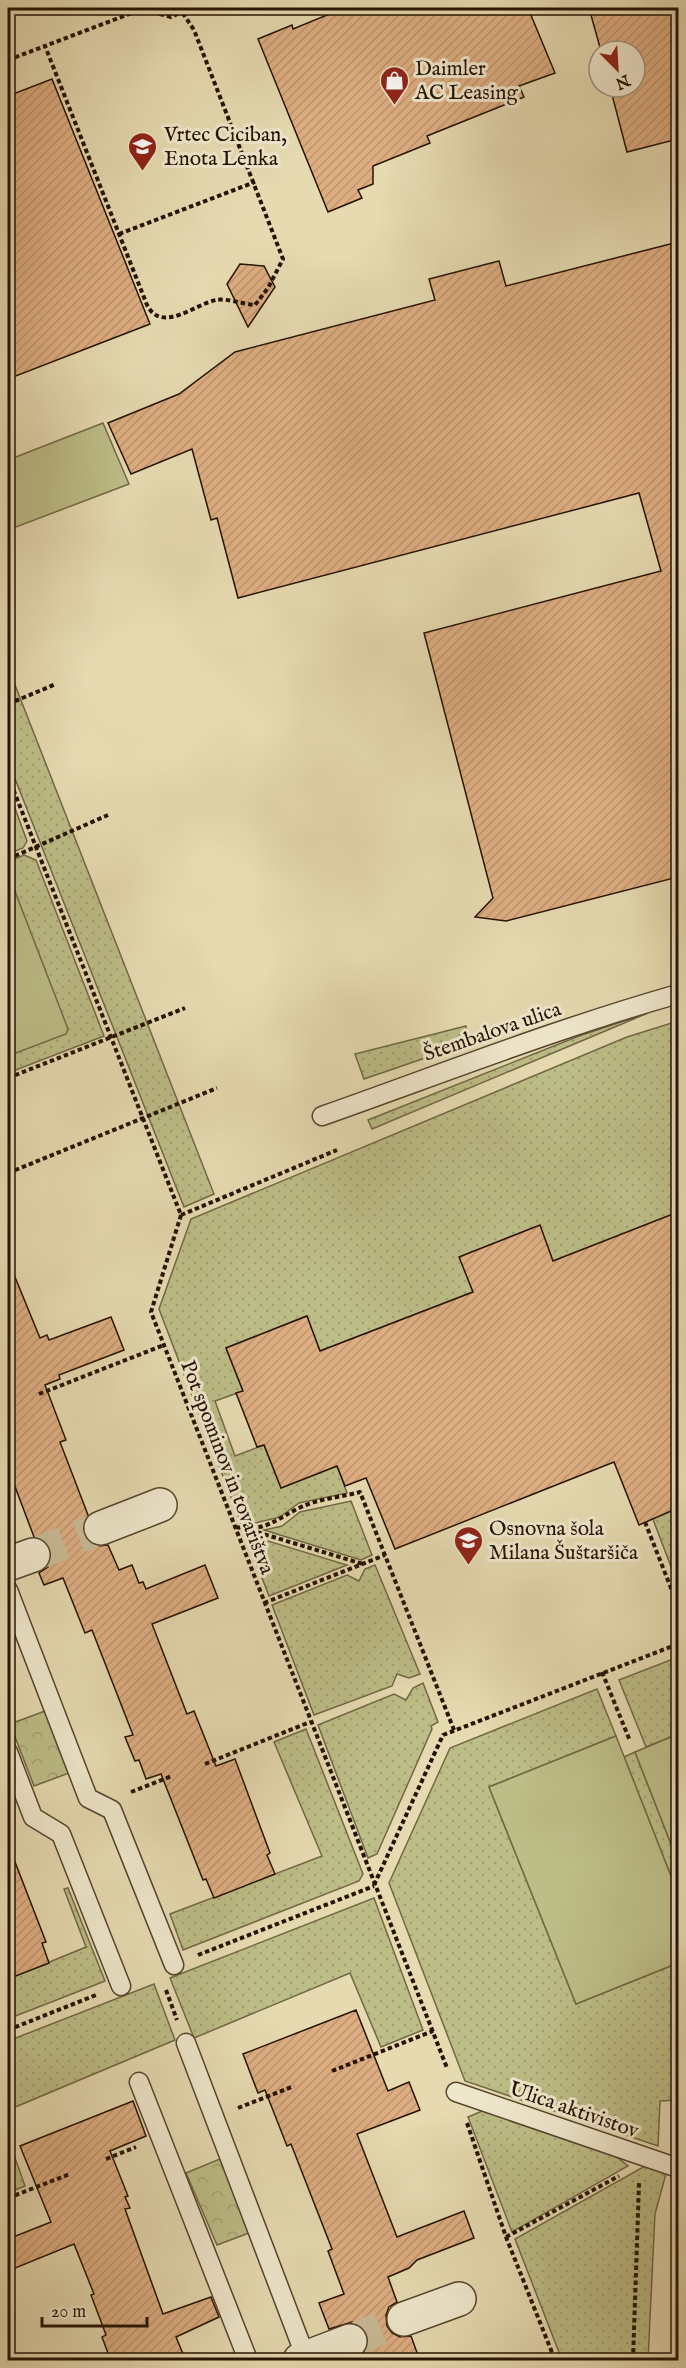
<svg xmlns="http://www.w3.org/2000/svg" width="686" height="2368" viewBox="0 0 686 2368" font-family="'IM FELL English',serif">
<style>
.grass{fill:url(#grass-dots);stroke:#716845;stroke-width:1.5}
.forest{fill:url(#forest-crowns);stroke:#716845;stroke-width:1.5}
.pitch{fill:#bdbd87;stroke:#716845;stroke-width:1.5}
.building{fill:url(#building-hatch);stroke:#251203;stroke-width:1.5}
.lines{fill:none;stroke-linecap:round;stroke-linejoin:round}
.minor-tunnel{stroke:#c9bc97;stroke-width:33;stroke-dasharray:33 16;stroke-linecap:butt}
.service-casing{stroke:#55442e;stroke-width:21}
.minor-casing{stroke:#55442e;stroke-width:36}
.path{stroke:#251203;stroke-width:4;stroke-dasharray:4.5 3;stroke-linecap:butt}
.service{stroke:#efe7cc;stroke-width:18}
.minor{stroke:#efe7cc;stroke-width:33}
.labels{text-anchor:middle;stroke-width:6;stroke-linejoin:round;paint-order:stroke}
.poi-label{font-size:21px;fill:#251203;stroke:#efe7cc;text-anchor:start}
.street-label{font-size:21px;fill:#251203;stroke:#efe7cc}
</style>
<defs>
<pattern id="grass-dots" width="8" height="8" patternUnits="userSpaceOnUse" patternTransform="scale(1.5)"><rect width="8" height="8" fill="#bdbd87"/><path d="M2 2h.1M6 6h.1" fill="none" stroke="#a2a173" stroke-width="1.8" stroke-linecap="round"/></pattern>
<pattern id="forest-crowns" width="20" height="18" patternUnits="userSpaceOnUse" patternTransform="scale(1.5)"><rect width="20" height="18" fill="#bdbd87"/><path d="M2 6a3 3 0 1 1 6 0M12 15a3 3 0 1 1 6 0" fill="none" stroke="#a2a173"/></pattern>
<pattern id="building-hatch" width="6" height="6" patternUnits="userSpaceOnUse" patternTransform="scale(1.5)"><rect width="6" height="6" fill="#deae82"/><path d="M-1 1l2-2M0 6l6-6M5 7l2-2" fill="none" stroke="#be956f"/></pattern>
</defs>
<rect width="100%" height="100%" fill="#e6dab1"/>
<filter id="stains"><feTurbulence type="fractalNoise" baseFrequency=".00333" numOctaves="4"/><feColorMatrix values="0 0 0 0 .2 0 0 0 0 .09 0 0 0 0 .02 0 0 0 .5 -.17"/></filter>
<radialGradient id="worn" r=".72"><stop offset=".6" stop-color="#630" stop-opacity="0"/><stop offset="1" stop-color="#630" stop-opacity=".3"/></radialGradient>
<g class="grass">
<path d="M8,667L214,1194L184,1207L8,761Z"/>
<path d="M8,789L27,841L23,848L8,854Z"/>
<path d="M24,855L36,860L104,1036L8,1073V862Z"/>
<path d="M648,1013L610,1029L372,1129L368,1120L579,1036Z"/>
<path d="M678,1021V1212L553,1261L539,1226L460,1257L473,1292L320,1351L306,1316L226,1348L243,1391L215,1401L235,1456L264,1445L281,1488L337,1466L347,1493L299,1503L280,1517L242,1526L159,1309L191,1219L627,1037Z"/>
<path d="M466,1026V1038L457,1047L364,1079L355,1054Z"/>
<path d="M671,1490L678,1510V1585L646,1501Z"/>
<path d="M351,1501L372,1555L361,1560L264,1530L282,1526L300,1512Z"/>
<path d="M245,1534L347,1565L269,1596Z"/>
<path d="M375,1565L420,1674L409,1678L397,1674L392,1686L314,1715L272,1605L347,1575L359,1581L365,1569Z"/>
<path d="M678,1657V1734L646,1747L619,1680Z"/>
<path d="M423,1683L438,1722L431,1726L432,1729L377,1854L368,1858L318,1725L394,1694L406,1700L413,1688Z"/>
<path d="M597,1689L616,1736L489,1787L576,2004L678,1963V2100L660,2101L658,2146L465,2081L389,1883L450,1748Z"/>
<path d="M306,1729L363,1874L359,1881L183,1950L170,1914L322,1856L274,1742Z"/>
<path d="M635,1752L678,1862V1894L624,1757Z"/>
<path d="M68,1888L105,1981L8,2019V1979L86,1947L64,1889Z"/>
<path d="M374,1898L423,2030L381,2047L350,1973L194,2038L170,1978Z"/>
<path d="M154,1984L175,2040L8,2110V2041Z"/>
<path d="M487,2109L609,2151L628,2166L512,2232L468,2117Z"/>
<path d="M8,2138L25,2186L8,2193Z"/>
<path d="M645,2166L667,2170L655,2214L648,2360H562L515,2239Z"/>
</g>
<g class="forest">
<path d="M45,1711L69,1773L34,1786L10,1724Z"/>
<path d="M220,2159L249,2233L217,2245L186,2173Z"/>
</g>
<g class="pitch">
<path d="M103,423L129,484L8,530V460Z"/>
<path d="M8,881H11L68,1029L66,1034L8,1056Z"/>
<path d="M678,1734V1862L635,1752Z"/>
<path d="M616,1736L678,1894V1963L576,2004L489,1787Z"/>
</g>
<g class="building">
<path d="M344,8H528L555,73L519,86L524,97L427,136L430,143L373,166V184L358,190L362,198L328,212L258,39L292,25L293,29Z"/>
<path d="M589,8H678V139L627,152L610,87H635V51H601Z"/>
<path d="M52,79L150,324L8,379V96Z"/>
<path d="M678,242V877L506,921L475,917L493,898L424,633L661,571L639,493L238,598L217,518L211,520L192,449L131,474L108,423L179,394L235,352L435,300L429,279L499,261L506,286Z"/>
<path d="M240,264L264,266L275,287L248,327L227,284Z"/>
<path d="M678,1212V1508L639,1525L614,1462L395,1549L366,1478L345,1486L337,1466L281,1488L264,1445L257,1447L236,1393L243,1391L226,1348L307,1316L320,1351L473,1292L459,1257L540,1225L553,1261Z"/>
<path d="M8,1260L40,1338L47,1335L49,1340L111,1317L124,1350L59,1375L60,1379L45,1385L66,1440L60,1442L88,1515L83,1525L84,1535L89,1542L98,1546L108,1545L119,1570L132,1565L139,1583L143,1582L146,1589L205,1565L218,1598L152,1624L187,1714L194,1711L216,1766L235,1759L270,1853L267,1855L275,1874L214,1898L206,1879L203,1880L161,1774L146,1779L139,1760L135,1761L125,1737L133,1735L92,1630L85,1633L63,1578L44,1585L39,1573L48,1567L51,1558V1549L45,1540L34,1537L8,1468Z"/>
<path d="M8,1849H10L46,1942L42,1943L49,1963L8,1979Z"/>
<path d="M356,2010L388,2091L409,2082L420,2110L357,2134L397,2237L464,2211L474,2238L417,2260L409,2268L388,2277L397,2302L389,2307L386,2315L387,2326L392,2333L400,2337L411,2336L420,2361H358L369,2343L368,2335L362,2327L352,2322L329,2329L319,2303L344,2294L328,2251L332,2249L291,2144L287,2146L265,2090L258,2093L243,2054Z"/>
<path d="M133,2101L146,2136L110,2151L128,2196L125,2197L130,2208L125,2209L163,2314L211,2297L219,2317L176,2337L186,2361H111L102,2337L106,2335L91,2295L94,2294L74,2244L8,2271V2239L51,2222L20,2146Z"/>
</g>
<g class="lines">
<g class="minor-tunnel">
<path d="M33,1555L101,1528"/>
<path d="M350,2341L404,2319"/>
</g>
<defs>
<g id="service">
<path d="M322,1116C441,1074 558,1028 678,994"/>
<path d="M8,1590L88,1798L112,1810L174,1965"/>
<path d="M8,1752L33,1817L61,1834L121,1986"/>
<path d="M186,2043L306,2358"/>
<path d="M139,2082L248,2360"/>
<path d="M456,2092L678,2168"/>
</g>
<g id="minor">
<path d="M101,1528L160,1505"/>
<path d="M8,1564L33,1555"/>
<path d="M404,2319L459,2299"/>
<path d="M300,2360L350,2341"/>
</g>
</defs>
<use href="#service" class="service-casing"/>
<use href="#minor" class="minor-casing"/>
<g class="path">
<path d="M145,8L45,46L147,305C162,334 195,304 216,300C227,298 243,304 255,305L268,288L283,259L194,30L182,12"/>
<path d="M155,8L160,14L171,17L182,12L184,8"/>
<path d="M8,60L45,46"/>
<path d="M119,234L255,182"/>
<path d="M8,704L56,684"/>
<path d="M8,776L181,1215"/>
<path d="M8,859L108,815"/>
<path d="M8,1078L185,1008"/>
<path d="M8,1173L217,1088"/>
<path d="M181,1215L151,1312L447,2068"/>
<path d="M181,1215L337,1150"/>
<path d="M39,1394L164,1345"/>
<path d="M645,1522L678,1606"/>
<path d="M236,1527C264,1533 278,1518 301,1507C318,1499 342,1497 360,1492L454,1730"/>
<path d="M250,1530L363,1564"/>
<path d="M264,1603L385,1555"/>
<path d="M602,1672L630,1741"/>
<path d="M205,1764L310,1722"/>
<path d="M131,1792L172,1776"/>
<path d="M374,1885L443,1735L678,1644"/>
<path d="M198,1955L374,1886"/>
<path d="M166,1990L177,2020"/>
<path d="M8,2030L96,1995"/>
<path d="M332,2071L433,2031"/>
<path d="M238,2108L294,2086"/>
<path d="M467,2123L506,2237L555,2360"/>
<path d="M106,2159L136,2147"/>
<path d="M8,2198L70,2174"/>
<path d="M506,2237L619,2176"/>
<path d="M8,2357L9,2360"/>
<path d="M633,2360L639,2183"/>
</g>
<use href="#service" class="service"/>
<use href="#minor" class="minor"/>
</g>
<defs>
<symbol id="shop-pin" viewBox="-11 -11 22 30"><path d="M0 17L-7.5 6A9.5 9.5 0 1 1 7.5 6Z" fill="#8f2418" stroke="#efe7cc"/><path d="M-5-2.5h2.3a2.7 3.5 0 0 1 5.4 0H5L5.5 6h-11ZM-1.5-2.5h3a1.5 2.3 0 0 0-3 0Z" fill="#fff"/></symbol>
<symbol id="school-pin" viewBox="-11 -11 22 30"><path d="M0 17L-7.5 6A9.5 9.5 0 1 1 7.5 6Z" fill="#8f2418" stroke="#efe7cc"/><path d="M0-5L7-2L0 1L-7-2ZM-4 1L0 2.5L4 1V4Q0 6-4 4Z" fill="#fff"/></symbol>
</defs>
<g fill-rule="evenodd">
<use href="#shop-pin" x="378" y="64" width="33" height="45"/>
<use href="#school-pin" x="126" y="130" width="33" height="45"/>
<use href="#school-pin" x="452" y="1524" width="33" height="45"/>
</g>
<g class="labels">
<g class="poi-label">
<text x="415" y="75">Daimler<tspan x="415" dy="24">AC Leasing</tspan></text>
<text x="164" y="141">Vrtec Ciciban,<tspan x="164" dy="24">Enota Lenka</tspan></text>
<text x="489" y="1535">Osnovna šola<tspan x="489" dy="24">Milana Šuštaršiča</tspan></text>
</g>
<g class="street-label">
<text transform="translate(492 1031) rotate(-19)" y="7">Štembalova ulica</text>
<text transform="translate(228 1467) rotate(69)" y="7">Pot spominov in tovarištva</text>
<text transform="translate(574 2109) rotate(19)" y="7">Ulica aktivistov</text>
</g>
</g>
<rect width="686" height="2368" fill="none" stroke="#e6dab1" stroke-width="30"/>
<rect x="9" y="9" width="668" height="2350" fill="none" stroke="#251203" stroke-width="3"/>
<rect x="15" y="15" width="656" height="2338" fill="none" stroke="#251203" stroke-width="1.5"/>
<g transform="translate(617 69) rotate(156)"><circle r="28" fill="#efe7cc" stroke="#9e927c" stroke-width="1.5"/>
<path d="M0-4.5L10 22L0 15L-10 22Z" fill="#8f2418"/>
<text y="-9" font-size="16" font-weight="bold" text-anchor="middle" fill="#251203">N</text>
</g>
<path d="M42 2317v9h105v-9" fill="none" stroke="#251203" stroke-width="3"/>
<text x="51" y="2317" font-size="18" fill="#251203" stroke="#efe7cc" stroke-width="4.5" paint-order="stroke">20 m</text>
<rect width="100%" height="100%" filter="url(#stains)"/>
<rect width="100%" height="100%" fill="url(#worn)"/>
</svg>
